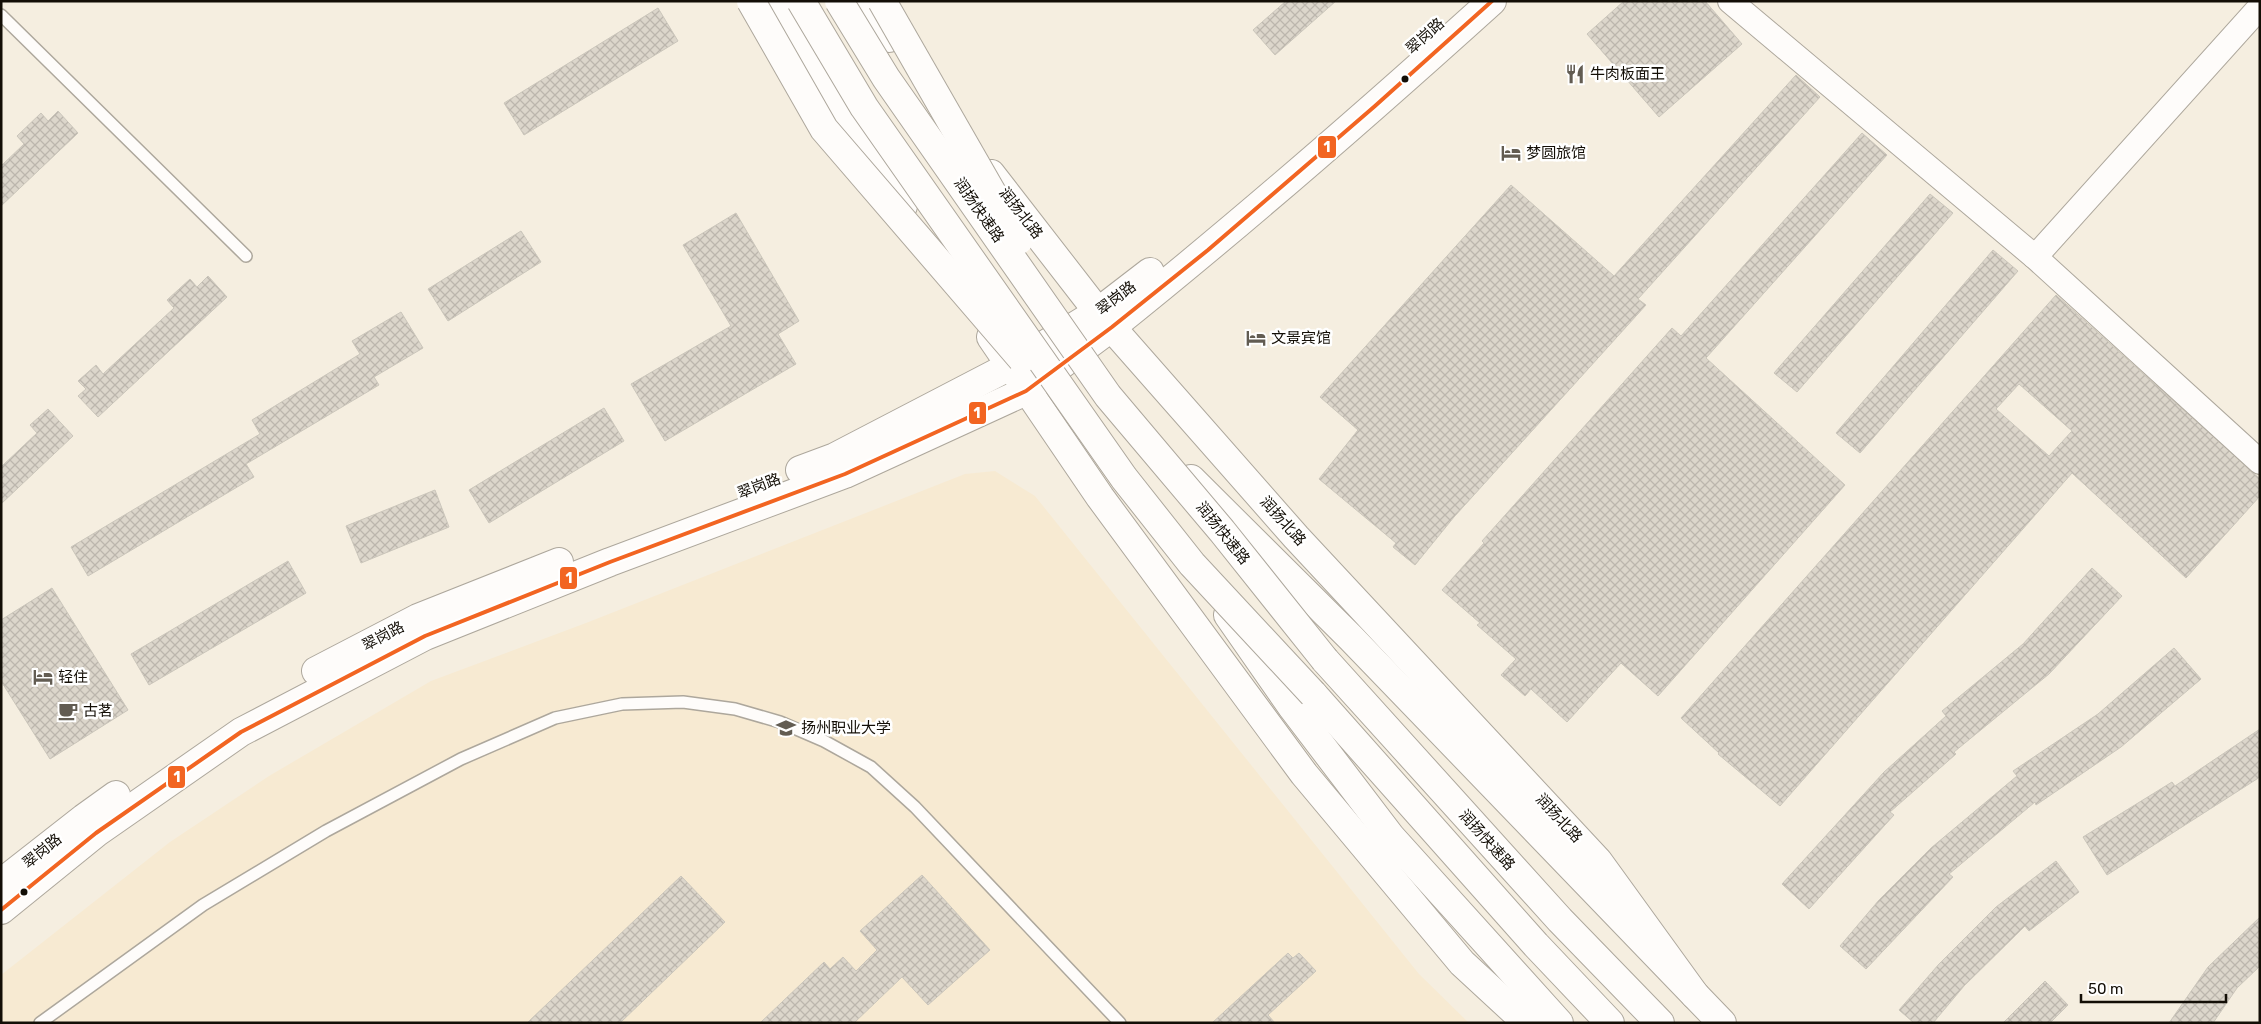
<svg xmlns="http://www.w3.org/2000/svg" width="2261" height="1024" viewBox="0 0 2261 1024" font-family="Rubik,'Noto Sans SC',sans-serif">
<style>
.built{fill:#f7ead2}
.building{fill:url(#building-cross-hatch);stroke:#cbc6bb;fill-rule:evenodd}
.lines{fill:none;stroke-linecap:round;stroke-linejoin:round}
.service-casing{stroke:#ada79c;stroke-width:14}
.minor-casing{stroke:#ada79c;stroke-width:26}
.tertiary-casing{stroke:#ada79c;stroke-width:30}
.secondary-casing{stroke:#ada79c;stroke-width:30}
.primary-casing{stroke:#ada79c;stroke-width:30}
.trunk-casing{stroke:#ada79c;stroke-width:30}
.service{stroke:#fefcfa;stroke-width:11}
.minor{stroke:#fefcfa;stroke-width:24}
.tertiary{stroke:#fefcfa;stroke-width:28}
.secondary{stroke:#fefcfa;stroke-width:28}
.primary{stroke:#fefcfa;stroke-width:28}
.trunk{stroke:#fefcfa;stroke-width:28}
.trunk-bridge-casing{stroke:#ada79c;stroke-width:30;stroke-linecap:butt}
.trunk-bridge{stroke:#fefcfa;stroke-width:28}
.bus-1-casing{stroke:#fff;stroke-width:8}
.bus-1{stroke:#f26522;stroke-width:4}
.bus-dot{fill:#130e06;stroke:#fff;stroke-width:2}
.labels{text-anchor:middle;stroke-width:5;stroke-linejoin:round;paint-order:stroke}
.street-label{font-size:15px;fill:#130e06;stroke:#fff}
.poi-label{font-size:15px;fill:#130e06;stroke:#fff;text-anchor:start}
.line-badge{stroke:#fff;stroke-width:2}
.badge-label{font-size:14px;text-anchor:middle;font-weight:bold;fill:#fff}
</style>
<defs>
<pattern id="building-cross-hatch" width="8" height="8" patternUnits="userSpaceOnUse" patternTransform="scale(1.25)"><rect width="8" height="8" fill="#dcd6cb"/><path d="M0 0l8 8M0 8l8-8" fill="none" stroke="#bcb6ad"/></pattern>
</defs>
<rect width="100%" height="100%" fill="#f5eee0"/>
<path class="built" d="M995,471L1035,496L1419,974L1469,1023H1V975L170,842L269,776L431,681L586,623L965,474Z"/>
<g class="building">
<path d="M1286,1H1336L1275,55L1253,30Z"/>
<path d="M1624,1H1705L1742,44L1659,117L1587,34Z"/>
<path d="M658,8L678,41L524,135L504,103Z"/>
<path d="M1796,75L1820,97L1638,299L1646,305L1454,517L1415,565L1393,547L1396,543L1319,479L1358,430L1320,397L1511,185L1614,276Z"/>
<path d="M58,111L78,133L1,206V166L24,144L17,136L41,113L48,121Z"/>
<path d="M1862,133L1887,155L1706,358L1845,485L1658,696L1621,663L1567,722L1531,689L1525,696L1501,675L1516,659L1477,625L1480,623L1442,590L1484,543L1482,541L1672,328L1681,336Z"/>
<path d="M1930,194L1953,213L1797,392L1774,373Z"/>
<path d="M736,213L799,321L778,334L796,364L665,441L631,384L731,326L683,245Z"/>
<path d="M521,231L541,262L448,321L428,289Z"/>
<path d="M1993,250L2018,271L1860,453L1836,433Z"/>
<path d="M208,276L227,297L98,417L78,396L86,389L78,381L96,365L103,374L174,308L167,300L190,279L197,287Z"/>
<path d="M2056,295L2260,479V496L2186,578L2072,473L1780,806L1718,754L1719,753L1681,718ZM2019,384L2072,431L2049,456L1996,409Z"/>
<path d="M401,312L423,348L374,377L379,385L246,464L254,477L88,576L71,547L260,434L252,420L360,354L352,341Z"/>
<path d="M604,408L624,441L489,523L469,490Z"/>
<path d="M48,409L73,436L1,504V467L37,433L30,425Z"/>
<path d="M435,490L449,527L361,563L346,526Z"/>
<path d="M288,561L306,593L149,685L131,654Z"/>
<path d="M2092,568L2122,596L2049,674L1954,752L1956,754L1890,812L1894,815L1809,909L1782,884L1884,772L1946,716L1942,711L2023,644Z"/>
<path d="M52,588L128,710L50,759L1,681V620Z"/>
<path d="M2174,648L2201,679L2121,747L2036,805L2035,802L1949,874L1953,877L1866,969L1840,946L1879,900L1931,848L2017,776L2013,771L2098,714Z"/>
<path d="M2260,729V777L2107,875L2083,837L2172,782L2175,786Z"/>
<path d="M2056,861L2079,892L2029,931L2025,926L1964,986L1933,1023H1914L1899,1010L1939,964L1996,907Z"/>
<path d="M922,875L990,950L928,1005L902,977L854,1023H760L824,962L830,969L843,957L856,971L877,950L860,931Z"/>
<path d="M681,876L725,922L620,1023H527Z"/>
<path d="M2260,917V966L2237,988L2213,1023H2169L2208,967Z"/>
<path d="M1288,953L1293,958L1299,953L1316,971L1268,1015L1275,1023H1212Z"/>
<path d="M2045,981L2068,1005L2050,1023H2003Z"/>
</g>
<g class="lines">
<defs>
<g id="service">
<path d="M1,15L246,256"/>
<path d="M40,1023L203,905L326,831L461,759L555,718L622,704L683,702L735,709L780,722L824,741L871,767L915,807L1120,1023"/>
</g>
<g id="minor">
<path d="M1730,1L2035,257L2260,462"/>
<path d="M2035,257L2260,7"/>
</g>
<g id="tertiary">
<path d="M1098,312L1150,272"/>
<path d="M1112,327C1242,223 1368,113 1492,1"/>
</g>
<g id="secondary">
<path d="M800,470L835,457L1010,366L1098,312"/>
<path d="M316,671L418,618L559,562"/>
<path d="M1,883L84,818L116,795"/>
<path d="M1,910L96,833L241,732L425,636L610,562L845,474L1026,391L1112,327"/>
</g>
<g id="primary">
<path d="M775,1L841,114L903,206"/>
<path d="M867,1L889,38"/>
<path d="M991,174L1098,312L1296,537L1598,861L1695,995L1722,1023"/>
<path d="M991,337L1100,497L1304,774L1462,963L1527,1023"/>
</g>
<g id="trunk">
<path d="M1191,479L1351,638L1695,995"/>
<path d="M1228,615L1292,707L1391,837L1559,1023"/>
<path d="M1325,660L1560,920L1660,1023"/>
<path d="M1313,694L1536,945L1610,1023"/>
</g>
</defs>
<use href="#service" class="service-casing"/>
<use href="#minor" class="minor-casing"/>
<use href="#tertiary" class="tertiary-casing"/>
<use href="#secondary" class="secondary-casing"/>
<use href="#primary" class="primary-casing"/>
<use href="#trunk" class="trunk-casing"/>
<use href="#service" class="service"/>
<use href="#minor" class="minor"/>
<use href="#tertiary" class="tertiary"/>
<use href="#secondary" class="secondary"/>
<use href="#primary" class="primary"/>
<use href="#trunk" class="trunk"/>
<defs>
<g id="trunk-bridge">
<path d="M751,1L824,129L1022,359"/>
<path d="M801,1L864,107L1124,478L1192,564L1313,694"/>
<path d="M839,1L886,78L1108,396L1222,531L1325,660"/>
<path d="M882,1L1019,240"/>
</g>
</defs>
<use href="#trunk-bridge" class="trunk-bridge-casing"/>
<use href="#trunk-bridge" class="trunk-bridge"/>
<defs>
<path id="bus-1" d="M1,910L96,833L241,732L425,636L610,562L845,474L1026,391L1112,327L1208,250L1375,106L1492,1"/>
</defs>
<use href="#bus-1" class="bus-1-casing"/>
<use href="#bus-1" class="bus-1"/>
</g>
<defs>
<symbol id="restaurant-bare" viewBox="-9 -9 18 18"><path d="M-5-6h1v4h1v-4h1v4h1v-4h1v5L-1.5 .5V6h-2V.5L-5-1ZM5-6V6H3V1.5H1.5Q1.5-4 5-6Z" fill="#625c52" stroke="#fff" stroke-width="2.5" paint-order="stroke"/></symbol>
<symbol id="hotel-bare" viewBox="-9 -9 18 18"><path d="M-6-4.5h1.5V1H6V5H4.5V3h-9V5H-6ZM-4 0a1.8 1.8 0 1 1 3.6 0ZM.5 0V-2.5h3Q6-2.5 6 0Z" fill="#625c52" stroke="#fff" stroke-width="2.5" paint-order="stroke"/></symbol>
<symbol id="cafe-bare" viewBox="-9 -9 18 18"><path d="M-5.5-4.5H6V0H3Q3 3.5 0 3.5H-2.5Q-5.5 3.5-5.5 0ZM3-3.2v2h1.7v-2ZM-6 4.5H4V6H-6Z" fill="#625c52" stroke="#fff" stroke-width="2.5" paint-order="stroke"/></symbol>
<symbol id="university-bare" viewBox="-9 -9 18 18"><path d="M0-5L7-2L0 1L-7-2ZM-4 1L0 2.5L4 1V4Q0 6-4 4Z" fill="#625c52" stroke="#fff" stroke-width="2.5" paint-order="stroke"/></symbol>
</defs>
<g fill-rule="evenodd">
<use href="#restaurant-bare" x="1561" y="60" width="28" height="28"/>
<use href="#hotel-bare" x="1497" y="139" width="28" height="28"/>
<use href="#hotel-bare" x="1242" y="324" width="28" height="28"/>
<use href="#hotel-bare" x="29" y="663" width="28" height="28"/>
<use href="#cafe-bare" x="54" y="697" width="28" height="28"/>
<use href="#university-bare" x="772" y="714" width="28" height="28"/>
</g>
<g class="bus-dot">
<circle cx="1405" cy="79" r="4.5"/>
<circle cx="24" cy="892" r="4.5"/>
</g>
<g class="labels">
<g class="street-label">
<text transform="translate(1425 36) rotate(-42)" y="5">翠岗路</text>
<text transform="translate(979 210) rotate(55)" y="5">润扬快速路</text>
<text transform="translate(1021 213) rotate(52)" y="5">润扬北路</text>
<text transform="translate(1116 298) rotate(-37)" y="5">翠岗路</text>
<text transform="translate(759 486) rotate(-21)" y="5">翠岗路</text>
<text transform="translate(1283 521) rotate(48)" y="5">润扬北路</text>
<text transform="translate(1223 533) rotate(51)" y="5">润扬快速路</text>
<text transform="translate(383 636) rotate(-28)" y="5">翠岗路</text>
<text transform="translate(1559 818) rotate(47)" y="5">润扬北路</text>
<text transform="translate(1487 840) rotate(48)" y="5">润扬快速路</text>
<text transform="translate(42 851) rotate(-39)" y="5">翠岗路</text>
</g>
<g class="poi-label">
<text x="1590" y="79">牛肉板面王</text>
<text x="1526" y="158">梦圆旅馆</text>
<text x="1271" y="343">文景宾馆</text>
<text x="58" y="682">轻住</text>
<text x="83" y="716">古茗</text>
<text x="801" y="733">扬州职业大学</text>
</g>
</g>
<g class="line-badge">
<rect x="1317" y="135" width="20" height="24" rx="5" fill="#f26522"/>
<rect x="968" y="401" width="19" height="24" rx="5" fill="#f26522"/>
<rect x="559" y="566" width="19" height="24" rx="5" fill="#f26522"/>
<rect x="167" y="765" width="19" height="24" rx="5" fill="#f26522"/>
</g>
<g class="badge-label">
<text x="1327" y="152">1</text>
<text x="977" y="418">1</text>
<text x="569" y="583">1</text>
<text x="177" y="782">1</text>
</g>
<rect width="2261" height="1024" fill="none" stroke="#130e06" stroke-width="5"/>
<path d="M2081 994v8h145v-8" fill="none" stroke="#130e06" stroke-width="2.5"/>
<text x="2088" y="994" font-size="15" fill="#130e06" stroke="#ffffff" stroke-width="4" paint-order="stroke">50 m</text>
</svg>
